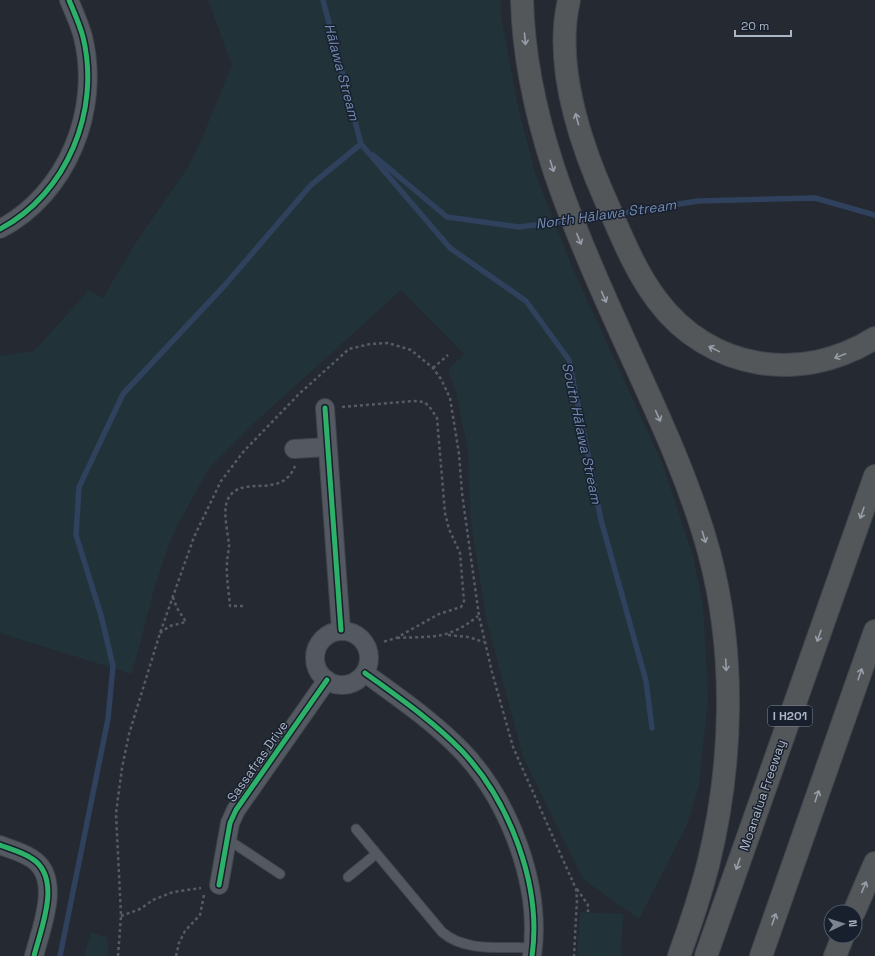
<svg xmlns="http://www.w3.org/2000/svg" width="875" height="956" viewBox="0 0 875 956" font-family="'Space Grotesk',sans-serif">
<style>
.green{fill:#213338}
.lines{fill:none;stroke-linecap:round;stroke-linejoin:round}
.stream{stroke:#2f415c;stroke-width:5.5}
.lane-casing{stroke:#40444b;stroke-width:11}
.street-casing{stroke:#40444b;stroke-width:20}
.highway-casing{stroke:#40454e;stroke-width:24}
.path{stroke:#565c64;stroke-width:2.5;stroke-dasharray:3 3;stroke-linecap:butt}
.lane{stroke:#545860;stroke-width:9}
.street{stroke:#545860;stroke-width:18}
.highway{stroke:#545759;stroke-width:22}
.cycleway-casing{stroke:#181f2d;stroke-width:8}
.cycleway{stroke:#2db169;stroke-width:5}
.oneway{stroke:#969eaa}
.labels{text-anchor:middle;stroke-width:3;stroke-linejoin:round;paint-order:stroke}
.shield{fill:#181f2d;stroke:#808897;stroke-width:1}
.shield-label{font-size:12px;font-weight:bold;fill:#acb5c5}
.street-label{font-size:13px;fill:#acb5c5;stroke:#181f2d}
.water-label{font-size:14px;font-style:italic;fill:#728ab0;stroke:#181f2d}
</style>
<rect width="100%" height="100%" fill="#242932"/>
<g class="green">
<path d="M208,0H501V15L517,102L535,173L572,267L663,465L693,557L703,604L708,698L699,786L687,825L639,919L583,879L523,757L487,622L471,524L468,451L456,392L448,370L464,354L401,290L251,426L209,468L172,536L155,586L132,674L0,633V356L34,351L89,290L103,298L135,244L188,167L200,143L232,65Z"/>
<path d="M580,912L623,914L621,956H577Z"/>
<path d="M91,933L107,937L109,956H84Z"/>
</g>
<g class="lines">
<g class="stream">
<path d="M323,0L361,144L450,248L526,301L569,360L601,520L646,681L652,728"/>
<path d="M373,155L447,217L519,227L567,221"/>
<path d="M617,214L698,201L815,198L875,215"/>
<path d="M578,220L607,216"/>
<path d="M60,956L108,719L113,666L101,615L76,535L79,487L123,394L225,285L311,185L361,144"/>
</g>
<defs>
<g id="lane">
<path d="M356,829L442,932C466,953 504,946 533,948"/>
<path d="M227,839L280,874"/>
<path d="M348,877L376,854"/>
</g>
<g id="street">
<path d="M0,229C67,194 101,110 83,37C80,25 74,12 69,0"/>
<path d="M325,408L341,630"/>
<path d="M294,449L327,447"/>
<circle cx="342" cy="658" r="27"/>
<path d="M365,673C398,697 433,721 462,751C510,802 542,886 532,956"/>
<path d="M0,845C10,849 22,852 31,858C63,877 41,928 34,956"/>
<path d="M219,885L230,823L236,810L327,680"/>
</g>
<g id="highway">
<path d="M522,0C525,114 569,218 615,320C649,396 687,472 709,552C736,653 733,764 708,865C700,896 690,926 679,956"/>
<path d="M569,0C554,64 580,143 606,201C621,235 635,271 657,300C710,371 802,384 875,338"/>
<path d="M854,912L875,863"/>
<path d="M706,956L875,476"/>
<path d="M761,956L875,631"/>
<path d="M835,956L843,936"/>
</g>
</defs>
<use href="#lane" class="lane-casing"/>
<use href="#street" class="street-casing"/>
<use href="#highway" class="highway-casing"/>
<g class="path">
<path d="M433,368L448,355"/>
<path d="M342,407L414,401L424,402L429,406L437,418L445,513L449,529L460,553L464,601L461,607L439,614L396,638L383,642"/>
<path d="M243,606H230C229,592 226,577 227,563C227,557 229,551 229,545C228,532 222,511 228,499C241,473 281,501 295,466"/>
<path d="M160,633L170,626L186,622L177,608L172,595"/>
<path d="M448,635L468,637L484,642"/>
<path d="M397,638C434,636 448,640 478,616"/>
<path d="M577,889L588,905V912"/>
<path d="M121,916L140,909L153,900L173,892L201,888"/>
<path d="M118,956L121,916L116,813L122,768L129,734L160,633L194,537L221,481L244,451L299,394L349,349L370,344L388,343L411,350L433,368L441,379L450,398L459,454L462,493L479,616L492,672L513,747L576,889L577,899L574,956"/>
<path d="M176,956L179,943L185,931L200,915L204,895"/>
</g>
<use href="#lane" class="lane"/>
<use href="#street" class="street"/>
<use href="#highway" class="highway"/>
<defs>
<g id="cycleway">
<path d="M0,229C67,194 101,110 83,37C80,25 74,12 69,0"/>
<path d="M325,408L341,630"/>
<path d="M365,673C398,697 433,721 462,751C510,802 542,886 532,956"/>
<path d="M0,845C10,849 22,852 31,858C63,877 41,928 34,956"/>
<path d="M219,885L230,823L236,810L327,680"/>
</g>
</defs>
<use href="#cycleway" class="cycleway-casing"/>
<use href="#cycleway" class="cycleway"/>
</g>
<defs><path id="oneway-shaft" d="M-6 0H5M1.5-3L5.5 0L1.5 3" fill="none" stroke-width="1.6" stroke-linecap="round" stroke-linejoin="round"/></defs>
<g class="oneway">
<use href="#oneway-shaft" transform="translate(525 39) rotate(85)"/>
<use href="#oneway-shaft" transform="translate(577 119) rotate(-105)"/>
<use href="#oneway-shaft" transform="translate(552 166) rotate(72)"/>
<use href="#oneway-shaft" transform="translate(579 239) rotate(68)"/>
<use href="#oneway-shaft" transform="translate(604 297) rotate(66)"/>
<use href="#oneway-shaft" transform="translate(714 349) rotate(-154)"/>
<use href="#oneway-shaft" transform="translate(840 356) rotate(158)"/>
<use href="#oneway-shaft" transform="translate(658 416) rotate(66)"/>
<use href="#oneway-shaft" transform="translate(862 513) rotate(109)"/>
<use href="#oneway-shaft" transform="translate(704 537) rotate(73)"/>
<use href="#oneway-shaft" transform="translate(819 636) rotate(109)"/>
<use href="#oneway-shaft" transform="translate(726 665) rotate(87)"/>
<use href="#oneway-shaft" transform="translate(860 674) rotate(-71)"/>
<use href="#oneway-shaft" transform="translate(817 796) rotate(-71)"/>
<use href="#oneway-shaft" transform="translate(738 864) rotate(109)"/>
<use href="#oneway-shaft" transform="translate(864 887) rotate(-67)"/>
<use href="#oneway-shaft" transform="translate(774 919) rotate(-71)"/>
</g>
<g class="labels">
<rect class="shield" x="768" y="706" width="44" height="20" rx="3"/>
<g class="shield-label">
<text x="790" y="720">I H201</text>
</g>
<g class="street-label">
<text transform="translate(257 761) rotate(-55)" y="5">Sassafras Drive</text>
<text transform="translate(762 795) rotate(-71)" y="5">Moanalua Freeway</text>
</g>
<g class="water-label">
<text transform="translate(342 72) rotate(75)" y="5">Hālawa Stream</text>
<text transform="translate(606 214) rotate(-8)" y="5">North Hālawa Stream</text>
<text transform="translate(582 433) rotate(78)" y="5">South Hālawa Stream</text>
</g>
</g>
<g transform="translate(843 924) rotate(86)"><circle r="19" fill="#181f2d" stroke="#535b6a"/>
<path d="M0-3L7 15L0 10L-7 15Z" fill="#7c8492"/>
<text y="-6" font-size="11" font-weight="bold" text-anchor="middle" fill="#acb5c5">N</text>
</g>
<path d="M735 30v6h56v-6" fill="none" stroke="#acb5c5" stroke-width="2"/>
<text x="741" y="30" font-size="12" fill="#acb5c5" stroke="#181f2d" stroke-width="3" paint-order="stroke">20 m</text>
</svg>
